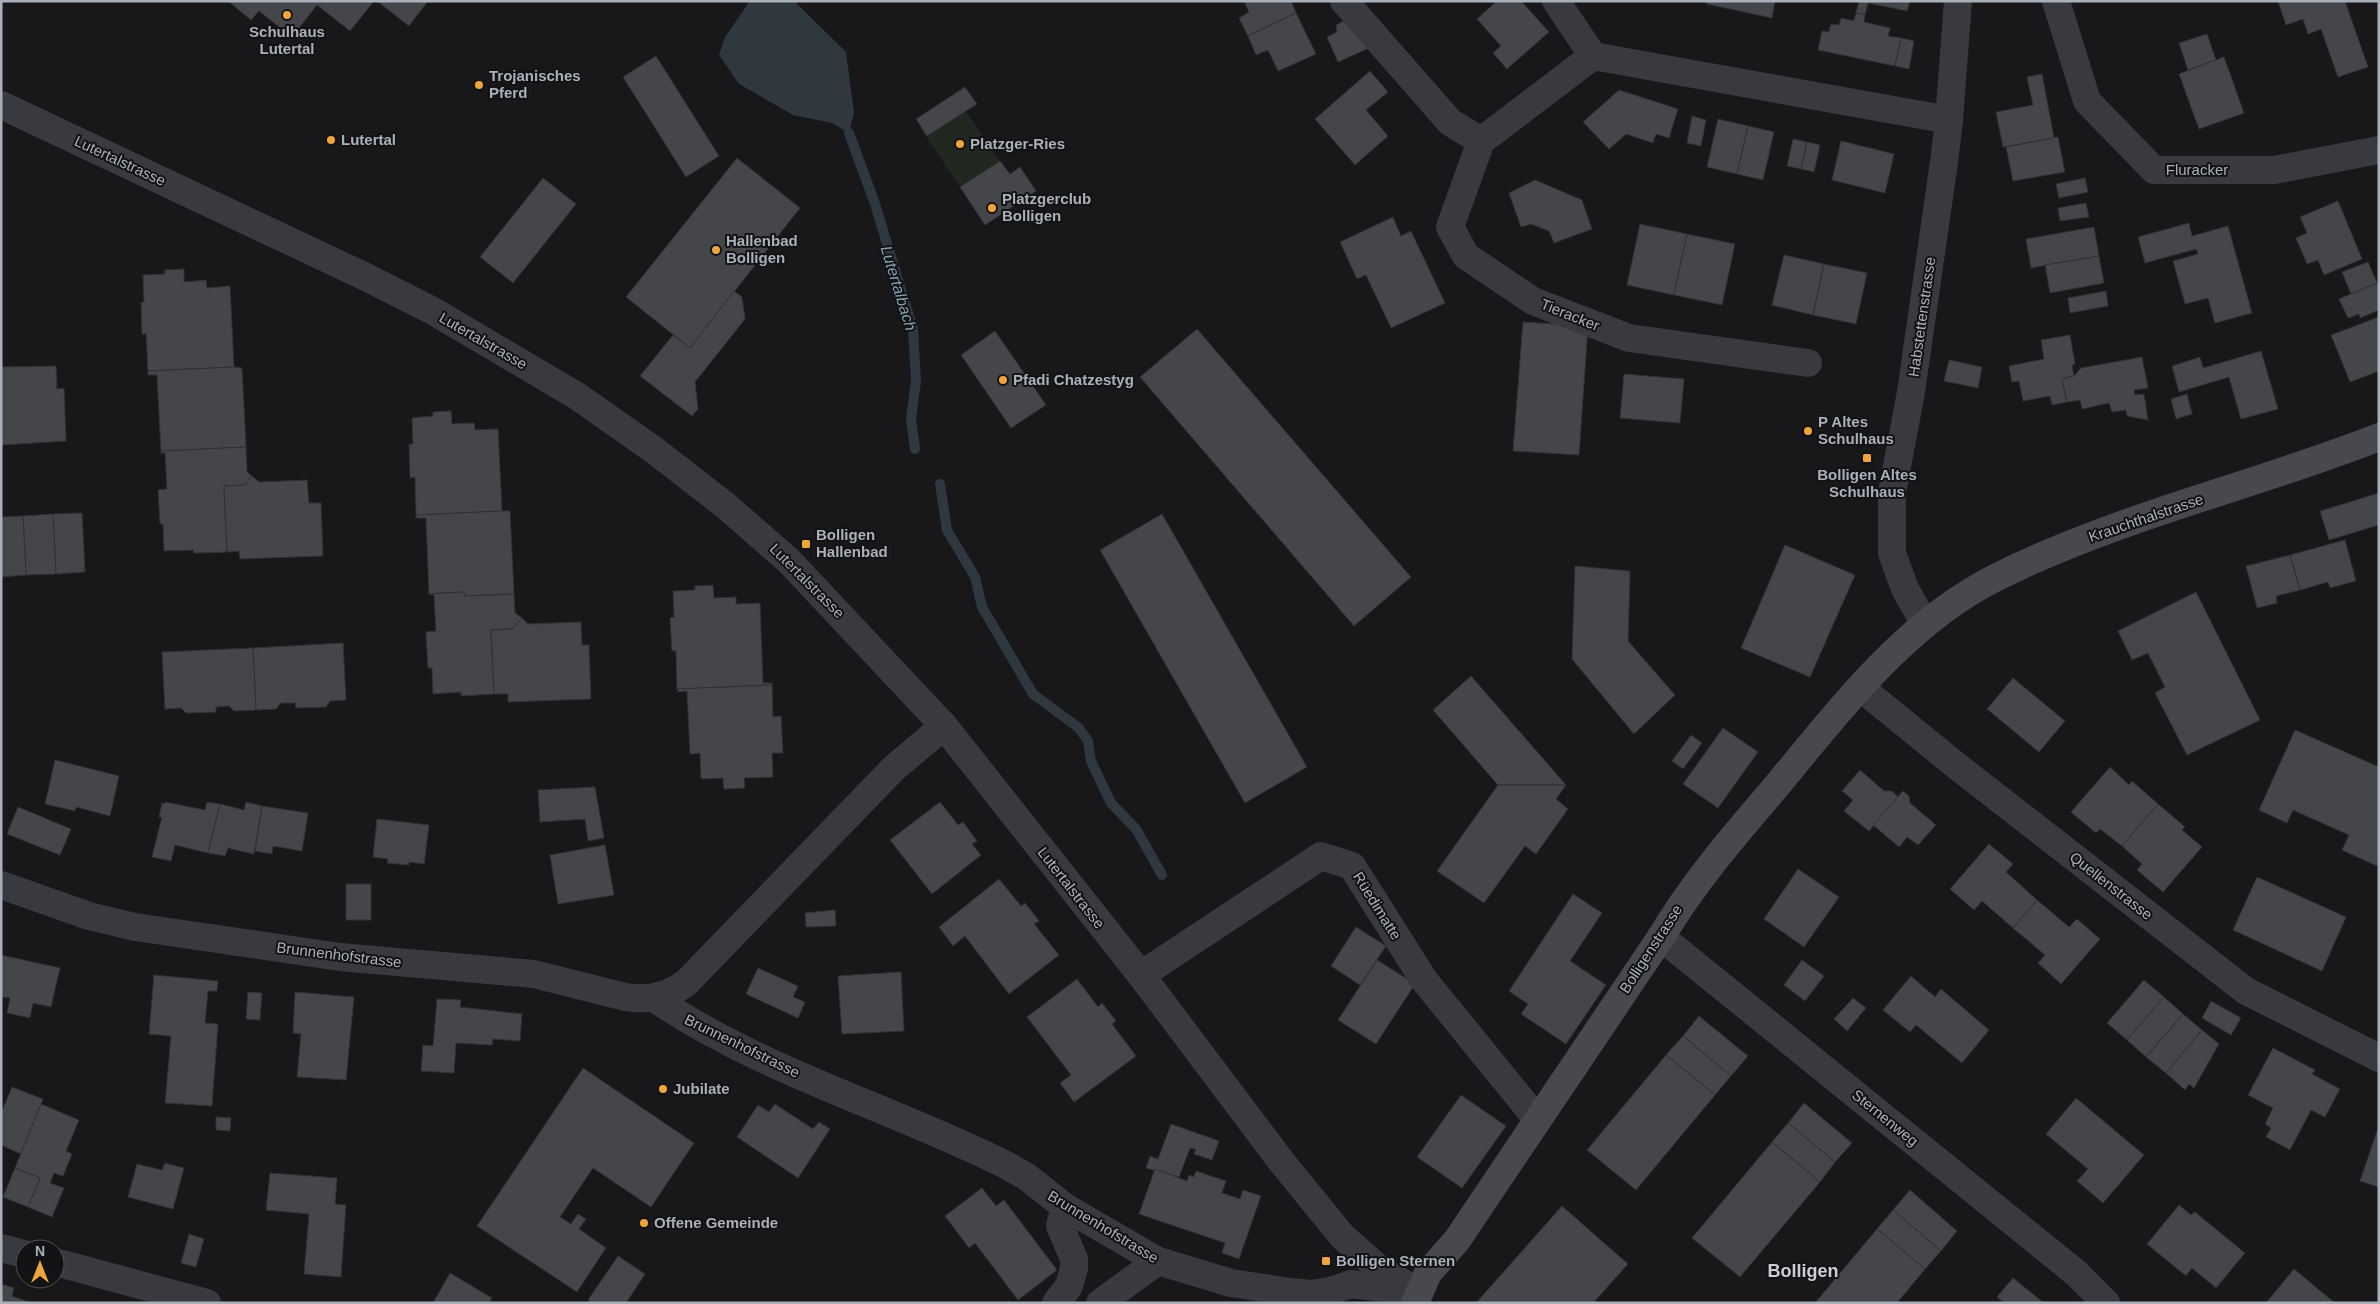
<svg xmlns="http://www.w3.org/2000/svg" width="2380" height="1304" viewBox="0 0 2380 1304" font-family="Helvetica,sans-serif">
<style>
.pitch{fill:#202820}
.water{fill:#2e383e}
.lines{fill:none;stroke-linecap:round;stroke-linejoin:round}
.stream{stroke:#2e383e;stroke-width:10}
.building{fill:#44464a;stroke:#323236}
.minor{stroke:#393a3f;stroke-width:28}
.tertiary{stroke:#393a3f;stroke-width:28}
.secondary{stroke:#47494f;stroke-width:28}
.poi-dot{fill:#eea53b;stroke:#131315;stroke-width:2}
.labels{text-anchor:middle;stroke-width:4;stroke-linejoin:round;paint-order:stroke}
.poi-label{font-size:15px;font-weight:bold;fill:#aab0b9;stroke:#131315;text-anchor:start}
.street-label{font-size:15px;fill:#aab0b9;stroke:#131315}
.water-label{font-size:16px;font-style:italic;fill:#82a0b3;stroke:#131315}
.quarter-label{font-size:18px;font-weight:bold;fill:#cbcfd5;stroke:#131315}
</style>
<rect width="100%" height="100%" fill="#18181a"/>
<path class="pitch" d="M959,101L1000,161L960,187L920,127Z"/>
<path class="water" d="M750,1H794L846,52L854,112L849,133L832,123L793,115L739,84L719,55L725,37Z"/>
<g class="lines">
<g class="stream">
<path d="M849,133L874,201L913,329L916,381L911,419L915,449"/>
<path d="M940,484L947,530L975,577L982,607L1033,694L1079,728L1088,741L1091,761L1111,803L1136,829L1162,875"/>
</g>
</g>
<g class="building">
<path d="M228,1H374L350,31L317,5L292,37L259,11L251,20Z"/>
<path d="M377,1H428L409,26Z"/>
<path d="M1244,1H1291L1296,13L1248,36L1239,18L1249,12Z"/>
<path d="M1497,1H1521L1549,32L1507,69L1493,53L1501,46L1477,19Z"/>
<path d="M1707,1H1775L1772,18L1707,4Z"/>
<path d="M1859,1H1910L1907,11L1868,3L1865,15L1856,13Z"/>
<path d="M2278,1H2345L2368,67L2338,77L2321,29L2308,34L2303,19L2286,25Z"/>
<path d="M1296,13L1316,54L1278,71L1268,50L1256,55L1248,36Z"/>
<path d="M1856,13L1865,15L1864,22L1890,28L1888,36L1901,38L1895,66L1818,50L1822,31L1829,32L1831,24L1839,25L1841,18L1854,21Z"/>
<path d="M1346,20L1369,48L1338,62L1327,37L1337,32L1336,25Z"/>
<path d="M2207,34L2216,60L2188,70L2179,43Z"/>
<path d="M1901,38L1914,41L1909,69L1895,66Z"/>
<path d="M656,56L719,156L686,177L623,77Z"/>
<path d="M2224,57L2244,113L2199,129L2179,74Z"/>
<path d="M1370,71L1388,92L1366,110L1388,136L1355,165L1315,119Z"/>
<path d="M2042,74L2054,138L2003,147L1996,112L2033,105L2027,77Z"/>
<path d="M965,87L977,104L927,136L916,119Z"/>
<path d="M1619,90L1678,109L1669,138L1656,134L1653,143L1626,134L1609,149L1583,122Z"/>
<path d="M1692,116L1706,120L1701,146L1687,143Z"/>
<path d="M1718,119L1748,126L1737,174L1707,167Z"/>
<path d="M1748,126L1774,132L1763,180L1737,174Z"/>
<path d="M2058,137L2065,172L2013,181L2006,147Z"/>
<path d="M1793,139L1807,142L1801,169L1787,166Z"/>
<path d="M1841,141L1894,154L1885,193L1832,180Z"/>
<path d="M1807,142L1820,145L1814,172L1801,169Z"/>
<path d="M737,158L800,208L690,348L626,297Z"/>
<path d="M1000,161L1010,174L1020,167L1036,191L985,225L960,187Z"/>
<path d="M543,178L576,204L513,283L480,257Z"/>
<path d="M2085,178L2088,192L2059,198L2056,184Z"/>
<path d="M1535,180L1582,200L1592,229L1554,243L1549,231L1531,224L1521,227L1509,193Z"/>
<path d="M2338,201L2362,259L2324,275L2318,260L2307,264L2296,238L2307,233L2300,217Z"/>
<path d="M2086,203L2089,217L2060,221L2058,208Z"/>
<path d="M1393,217L1401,236L1411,231L1445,303L1391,328L1366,275L1357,279L1340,242Z"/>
<path d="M2189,223L2192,236L2228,226L2252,313L2215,323L2208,298L2185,304L2173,261L2198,254L2196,249L2145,263L2138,237Z"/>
<path d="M1640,224L1687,234L1674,295L1627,285Z"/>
<path d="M2094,227L2099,256L2031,268L2026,239Z"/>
<path d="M1687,234L1735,244L1722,305L1674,295Z"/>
<path d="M1784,255L1824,264L1813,315L1772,305Z"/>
<path d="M2099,256L2104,283L2050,293L2045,265Z"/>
<path d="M2368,262L2377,283L2351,294L2342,272Z"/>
<path d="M1824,264L1867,273L1856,324L1813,315Z"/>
<path d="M184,269V282L206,280L207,288L230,286L234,367L148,371L146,334H142L141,303L144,302L143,275L165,274V270Z"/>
<path d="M2377,283L2379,287V310L2360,318L2359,314L2348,318L2339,299Z"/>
<path d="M734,291L742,297L745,319L695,382L698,409L692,416L640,376L673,335L690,348Z"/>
<path d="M2106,291L2108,306L2070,313L2068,298Z"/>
<path d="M2379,317V371L2350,382L2331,335Z"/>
<path d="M1523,322L1588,326L1579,455L1513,451Z"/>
<path d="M1197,329L1411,577L1354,626L1140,377Z"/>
<path d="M995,331L1046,405L1011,428L961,355Z"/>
<path d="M2070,335L2075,364L2072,365L2074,376L2062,379L2067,402L2052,405L2050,396L2023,401L2019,381L2012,382L2009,366L2044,359L2041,340Z"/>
<path d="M2261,351L2278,409L2241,419L2229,377L2179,392L2172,366L2200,357L2203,368Z"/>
<path d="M2142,357L2148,388L2134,390L2135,395L2144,394L2148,420L2127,416L2126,410L2112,412L2109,403L2082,409L2080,400L2067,402L2062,379L2074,376L2081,368Z"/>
<path d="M1949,360L1982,367L1978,388L1944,381Z"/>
<path d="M56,366L57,389L64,388L66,441L1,445V367Z"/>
<path d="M234,367L242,368L246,447L161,451L157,375H148V371Z"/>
<path d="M1624,374L1684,379L1680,423L1620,418Z"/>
<path d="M2187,394L2192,414L2176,419L2171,399Z"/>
<path d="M451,411L452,424L474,423L475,430L498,429L502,511L416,515L415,477L410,478L409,444H413L412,418L433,416V412Z"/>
<path d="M246,447L247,472L252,476L245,485L224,486L227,552L194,553L193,550L164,551L163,524H160L158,490L167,489L165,453H161V451Z"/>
<path d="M252,476L259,482L307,480L309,503H321L323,556L240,559L239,551L227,552L224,486L245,485Z"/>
<path d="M2379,493V525L2329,540L2320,511Z"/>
<path d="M502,511H510L514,594L464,596V592L429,594L426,518H416V515Z"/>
<path d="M82,513L85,572L56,574L53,514Z"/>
<path d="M53,514L56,574L26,575L23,516Z"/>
<path d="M1162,514L1307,767L1245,803L1100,550Z"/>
<path d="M23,516L26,575L1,577V517Z"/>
<path d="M2345,540L2356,581L2330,588L2328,582L2300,590L2290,555Z"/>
<path d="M1785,545L1855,575L1810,677L1741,648Z"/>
<path d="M2290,555L2300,590L2276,596L2277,603L2257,608L2246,566Z"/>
<path d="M1575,566L1630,571L1628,641L1675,695L1634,734L1572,659Z"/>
<path d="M713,585L714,598L736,597V604L760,603L763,683H772V685L677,689L676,651H672L670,618L674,617L673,591L695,590V586Z"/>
<path d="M464,592V596L514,594L515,613L522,618L512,629L491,630L494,694L461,696V692L433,694L432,668H428L426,632L436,631L434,595L429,594Z"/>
<path d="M2196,592L2260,720L2187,755L2155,693L2165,687L2148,653L2132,660L2118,631Z"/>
<path d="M522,618L528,624L581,622L582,645H589L591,699L508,702V694H494L491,630L512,629Z"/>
<path d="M343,643L346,700L330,701L326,707L296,708L295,703H281L276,709L256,710L253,648Z"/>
<path d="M253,648L256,710L234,711L229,706L216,707V712L186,713L181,708L165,709L162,652Z"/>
<path d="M1471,676L1566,785H1498L1433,710Z"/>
<path d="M2013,678L2065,721L2039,752L1987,709Z"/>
<path d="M772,685L773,717L781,716L783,753H772L773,777L744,778L745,788L724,789L723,778L701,779L700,753L690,754L687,691L678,692L677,689Z"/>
<path d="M1723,728L1758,752L1718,808L1683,784Z"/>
<path d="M2295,730L2379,767V861L2377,866L2342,850L2349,835L2293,810L2287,823L2259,810Z"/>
<path d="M1691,735L1702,743L1683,769L1672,761Z"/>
<path d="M55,760L119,776L110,816L76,807L75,811L45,804Z"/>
<path d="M2110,767L2129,785L2132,781L2158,804L2122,846L2100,829L2096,833L2071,812Z"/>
<path d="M1860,770L1884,791H1892L1898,797L1869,831L1844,811L1853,800L1842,791Z"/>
<path d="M1498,785H1566L1556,799L1568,809L1536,854L1525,846L1484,903L1437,871Z"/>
<path d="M595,787L604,838L588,841L585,819L540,822L538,790Z"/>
<path d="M1903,791L1909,796L1910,803L1936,825L1918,845L1907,837L1899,847L1873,825Z"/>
<path d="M165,802L205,810L207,802L220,804L208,853L175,845L171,861L152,857L162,817H159L162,803L165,804Z"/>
<path d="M246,802L262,806L254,854L228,848L225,856L208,853L220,804L244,810Z"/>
<path d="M940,802L958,825L963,822L977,841L972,844L981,855L932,894L890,840Z"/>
<path d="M2158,804L2185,827L2182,830L2202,847L2163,892L2137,870L2142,864L2122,846Z"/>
<path d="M262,806L308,813L302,851L273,846L272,854L255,851Z"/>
<path d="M18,807L71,829L60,855L7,834Z"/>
<path d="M377,819L429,825L424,864L409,862V865L387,863L388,859L373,857Z"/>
<path d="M1989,844L2013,864L2006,872L2037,900L2013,928L1982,901L1974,910L1950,889Z"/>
<path d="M605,845L614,895L558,904L550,855Z"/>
<path d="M1798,869L1839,897L1804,947L1764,919Z"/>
<path d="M2257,877L2346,917L2322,971L2233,930Z"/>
<path d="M999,879L1021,906L1025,903L1039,921L1034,924L1059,955L1009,994L965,936L953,946L939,927Z"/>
<rect x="346" y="884" width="25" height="36"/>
<path d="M1573,894L1602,913L1570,961L1606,985L1566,1044L1521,1014L1528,1004L1509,991Z"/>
<path d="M2037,900L2069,927L2077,919L2100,939L2061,984L2038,963L2045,955L2013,928Z"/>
<path d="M835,910L836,926L806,927L805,913Z"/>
<path d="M1356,927L1386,946L1360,985L1331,966Z"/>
<path d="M1,955L60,968L51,1007L33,1003L30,1018L7,1013L10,998L1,997Z"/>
<path d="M1377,960L1415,984L1376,1044L1338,1020Z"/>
<path d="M1802,960L1824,976L1805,1001L1784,985Z"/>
<path d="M758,968L798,986L793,997L805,1002L798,1018L746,994Z"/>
<path d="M901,972L904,1031L842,1034L838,976Z"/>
<path d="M154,975L218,981L217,991H208L205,1023L218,1024L212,1106L165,1103L171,1036L149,1034Z"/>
<path d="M1911,976L1935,997L1941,989L1989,1030L1962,1063L1916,1025L1910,1032L1883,1010Z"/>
<path d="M1077,979L1098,1007L1102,1003L1116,1021L1112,1024L1136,1056L1074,1102L1060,1083L1071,1075L1027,1017Z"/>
<path d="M2144,980L2164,997L2127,1040L2107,1023Z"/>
<path d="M248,992L262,993L260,1020L246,1019Z"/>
<path d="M295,992L354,997L346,1080L297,1077L301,1034L293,1033Z"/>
<path d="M2164,997L2183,1014L2146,1057L2127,1040Z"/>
<path d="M1853,998L1866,1008L1847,1031L1834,1019Z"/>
<path d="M437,999L461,1000L460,1007L522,1014L520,1041L493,1039L492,1045L456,1043L454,1073L421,1071L423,1045L433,1046Z"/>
<path d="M2211,1001L2241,1018L2231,1035L2202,1018Z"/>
<path d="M2183,1014L2202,1030L2166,1073L2146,1057Z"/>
<path d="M1699,1016L1748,1056L1731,1076L1683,1036Z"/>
<path d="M2202,1030L2219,1044L2194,1088L2189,1084L2185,1090L2166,1073Z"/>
<path d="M1683,1036L1731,1076L1715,1095L1666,1055Z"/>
<path d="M2273,1048L2315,1070L2312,1074L2340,1089L2325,1117L2311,1110L2290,1150L2266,1137L2271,1128L2265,1124L2273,1108L2248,1095Z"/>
<path d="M1666,1055L1715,1095L1636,1190L1587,1150Z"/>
<path d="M583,1068L694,1143L651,1207L593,1168L560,1217L571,1224L578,1214L586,1219L579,1229L606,1248L577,1292L477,1226Z"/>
<path d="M12,1087L43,1099L21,1154L1,1145V1113Z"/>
<path d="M1461,1095L1506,1126L1462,1188L1417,1157Z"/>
<path d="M2076,1098L2144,1155L2103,1203L2077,1181L2088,1169L2046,1134Z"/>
<path d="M1804,1103L1852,1143L1835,1162L1788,1123Z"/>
<path d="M41,1104L79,1120L66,1151L72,1154L63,1176L54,1173L50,1183L64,1188L52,1217L28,1207L40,1178L15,1168Z"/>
<path d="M775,1104L813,1129L819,1122L830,1129L798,1178L737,1137L758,1105L769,1112Z"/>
<path d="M216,1117L231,1118L230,1131L216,1130Z"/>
<path d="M1788,1123L1835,1162L1820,1182L1772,1142Z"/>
<path d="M1171,1124L1219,1141L1212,1160L1194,1154L1196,1149L1190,1148L1179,1177L1146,1168L1150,1156L1158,1159Z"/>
<path d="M2379,1125V1187L2360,1181Z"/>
<path d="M1772,1142L1820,1182L1740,1277L1692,1238Z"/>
<path d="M165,1163L184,1168L173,1209L128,1197L137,1164L162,1170Z"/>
<path d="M15,1168L40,1178L28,1207L3,1197Z"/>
<path d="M1155,1169L1187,1181L1189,1175L1194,1177L1196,1171L1226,1181L1222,1193L1240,1199L1243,1190L1261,1196L1239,1259L1222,1253L1225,1243L1139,1214Z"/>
<path d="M270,1173L337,1178L335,1204L346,1205L341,1277L304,1274L309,1214L266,1210Z"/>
<path d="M982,1188L996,1206L1004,1200L1057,1270L1018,1300L975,1243L969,1248L945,1216Z"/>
<path d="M1910,1190L1957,1231L1941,1251L1893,1210Z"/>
<path d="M2179,1205L2191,1215L2195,1212L2245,1253L2216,1288L2192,1268L2186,1276L2147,1244Z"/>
<path d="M1562,1206L1628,1264L1593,1303H1476Z"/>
<path d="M1893,1210L1941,1251L1925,1269L1877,1229Z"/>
<path d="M1877,1229L1925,1269L1897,1303H1815Z"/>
<path d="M189,1234L204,1239L196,1267L181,1263Z"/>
<path d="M618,1256L645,1274L626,1303H592L588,1300Z"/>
<path d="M2294,1269L2335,1303H2266Z"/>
<path d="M450,1273L492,1298L489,1303H433Z"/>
<path d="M2013,1278L2044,1303H2004L1997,1297Z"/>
<path d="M1,1284L14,1288L12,1296L32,1303H1Z"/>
</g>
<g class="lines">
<g class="minor">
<path d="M1344,1L1450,122L1481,141"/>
<path d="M1556,1L1593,56"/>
<path d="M2056,1L2087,101L2154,170H2274L2379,150"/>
<path d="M1808,363L1629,338L1533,301L1466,256L1450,227L1481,141L1593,56L1949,120"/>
<path d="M1861,688L1958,767L2246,991L2379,1058"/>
<path d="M1,885L89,916L135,927L340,957L534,974L625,997C648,1001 668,997 687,982L894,768L944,726"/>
<path d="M1661,937L2076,1273L2106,1303"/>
<path d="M1141,975L1321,856L1352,866L1424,980L1537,1119"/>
<path d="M654,998C761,1071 890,1107 1006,1165L1027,1177L1065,1207L1158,1261L1231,1283L1290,1292L1311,1294L1330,1291L1351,1284L1418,1292"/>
<path d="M1,1248L25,1254"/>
<path d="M55,1262L207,1303"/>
<path d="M1056,1303L1069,1286L1074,1268V1259L1060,1226L1065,1207"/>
<path d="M1100,1303L1158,1261"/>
</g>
<g class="tertiary">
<path d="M1,105L366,277L433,311L577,396L654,450L726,506L789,561L944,726L1141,975L1281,1161L1342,1236L1378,1268L1418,1292"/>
<path d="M1925,624L1905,589L1892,553V493L1911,392L1944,162L1949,120L1958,1"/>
</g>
<path class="secondary" d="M1415,1303L1428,1273L1457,1240L1661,937C1693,883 1733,837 1774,789C1839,711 1905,622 1999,576C2120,516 2254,486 2379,437"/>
</g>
<g class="poi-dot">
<circle cx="287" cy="15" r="5"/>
<circle cx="479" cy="85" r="5"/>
<circle cx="331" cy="140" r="5"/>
<circle cx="960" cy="144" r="5"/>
<circle cx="992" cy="208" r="5"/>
<circle cx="716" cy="250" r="5"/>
<circle cx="1003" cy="380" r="5"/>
<circle cx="1808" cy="431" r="5"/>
<rect x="1862" y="453" width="10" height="10" rx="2.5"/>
<rect x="801" y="539" width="10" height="10" rx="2.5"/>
<circle cx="663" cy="1089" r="5"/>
<circle cx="644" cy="1223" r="5"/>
<rect x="1321" y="1256" width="10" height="10" rx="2.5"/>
</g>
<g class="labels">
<g class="poi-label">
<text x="287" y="37" text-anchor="middle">Schulhaus<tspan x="287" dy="17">Lutertal</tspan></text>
<text x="489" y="81">Trojanisches<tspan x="489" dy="17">Pferd</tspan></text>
<text x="341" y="145">Lutertal</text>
<text x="970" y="149">Platzger-Ries</text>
<text x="1002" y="204">Platzgerclub<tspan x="1002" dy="17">Bolligen</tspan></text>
<text x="726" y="246">Hallenbad<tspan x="726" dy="17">Bolligen</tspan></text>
<text x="1013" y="385">Pfadi Chatzestyg</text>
<text x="1818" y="427">P Altes<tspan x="1818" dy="17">Schulhaus</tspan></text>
<text x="1867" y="480" text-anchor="middle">Bolligen Altes<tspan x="1867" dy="17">Schulhaus</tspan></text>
<text x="816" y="540">Bolligen<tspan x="816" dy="17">Hallenbad</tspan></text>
<text x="673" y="1094">Jubilate</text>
<text x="654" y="1228">Offene Gemeinde</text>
<text x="1336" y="1266">Bolligen Sternen</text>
</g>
<g class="street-label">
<text transform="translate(120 161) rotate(25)" y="5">Lutertalstrasse</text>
<text x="2197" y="175">Fluracker</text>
<text transform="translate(1570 315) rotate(22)" y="5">Tieracker</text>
<text transform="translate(1922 317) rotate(-82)" y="5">Habstettenstrasse</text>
<text transform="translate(483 341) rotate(30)" y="5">Lutertalstrasse</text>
<text transform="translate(2146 518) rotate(-19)" y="5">Krauchthalstrasse</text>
<text transform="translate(807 581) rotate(45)" y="5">Lutertalstrasse</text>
<text transform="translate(2111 886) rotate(38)" y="5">Quellenstrasse</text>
<text transform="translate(1071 888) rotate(52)" y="5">Lutertalstrasse</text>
<text transform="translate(1377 906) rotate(58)" y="5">Rüedimatte</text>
<text transform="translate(1651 949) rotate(-57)" y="5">Bolligenstrasse</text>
<text transform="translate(339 955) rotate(7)" y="5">Brunnenhofstrasse</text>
<text transform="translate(742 1046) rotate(26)" y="5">Brunnenhofstrasse</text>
<text transform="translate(1885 1118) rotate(39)" y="5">Sternenweg</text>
<text transform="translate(1103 1227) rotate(31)" y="5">Brunnenhofstrasse</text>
</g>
<g class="water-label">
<text transform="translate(899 288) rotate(73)" y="6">Lutertalbach</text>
</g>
<g class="quarter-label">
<text x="1803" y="1277">Bolligen</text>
</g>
</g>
<rect width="2380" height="1304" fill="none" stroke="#aab0b9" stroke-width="5"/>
<g transform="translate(40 1264)"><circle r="24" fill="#131315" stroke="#4f5257"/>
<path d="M0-4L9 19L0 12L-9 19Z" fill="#eea53b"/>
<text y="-8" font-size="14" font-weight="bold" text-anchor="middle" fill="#aab0b9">N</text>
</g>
</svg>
